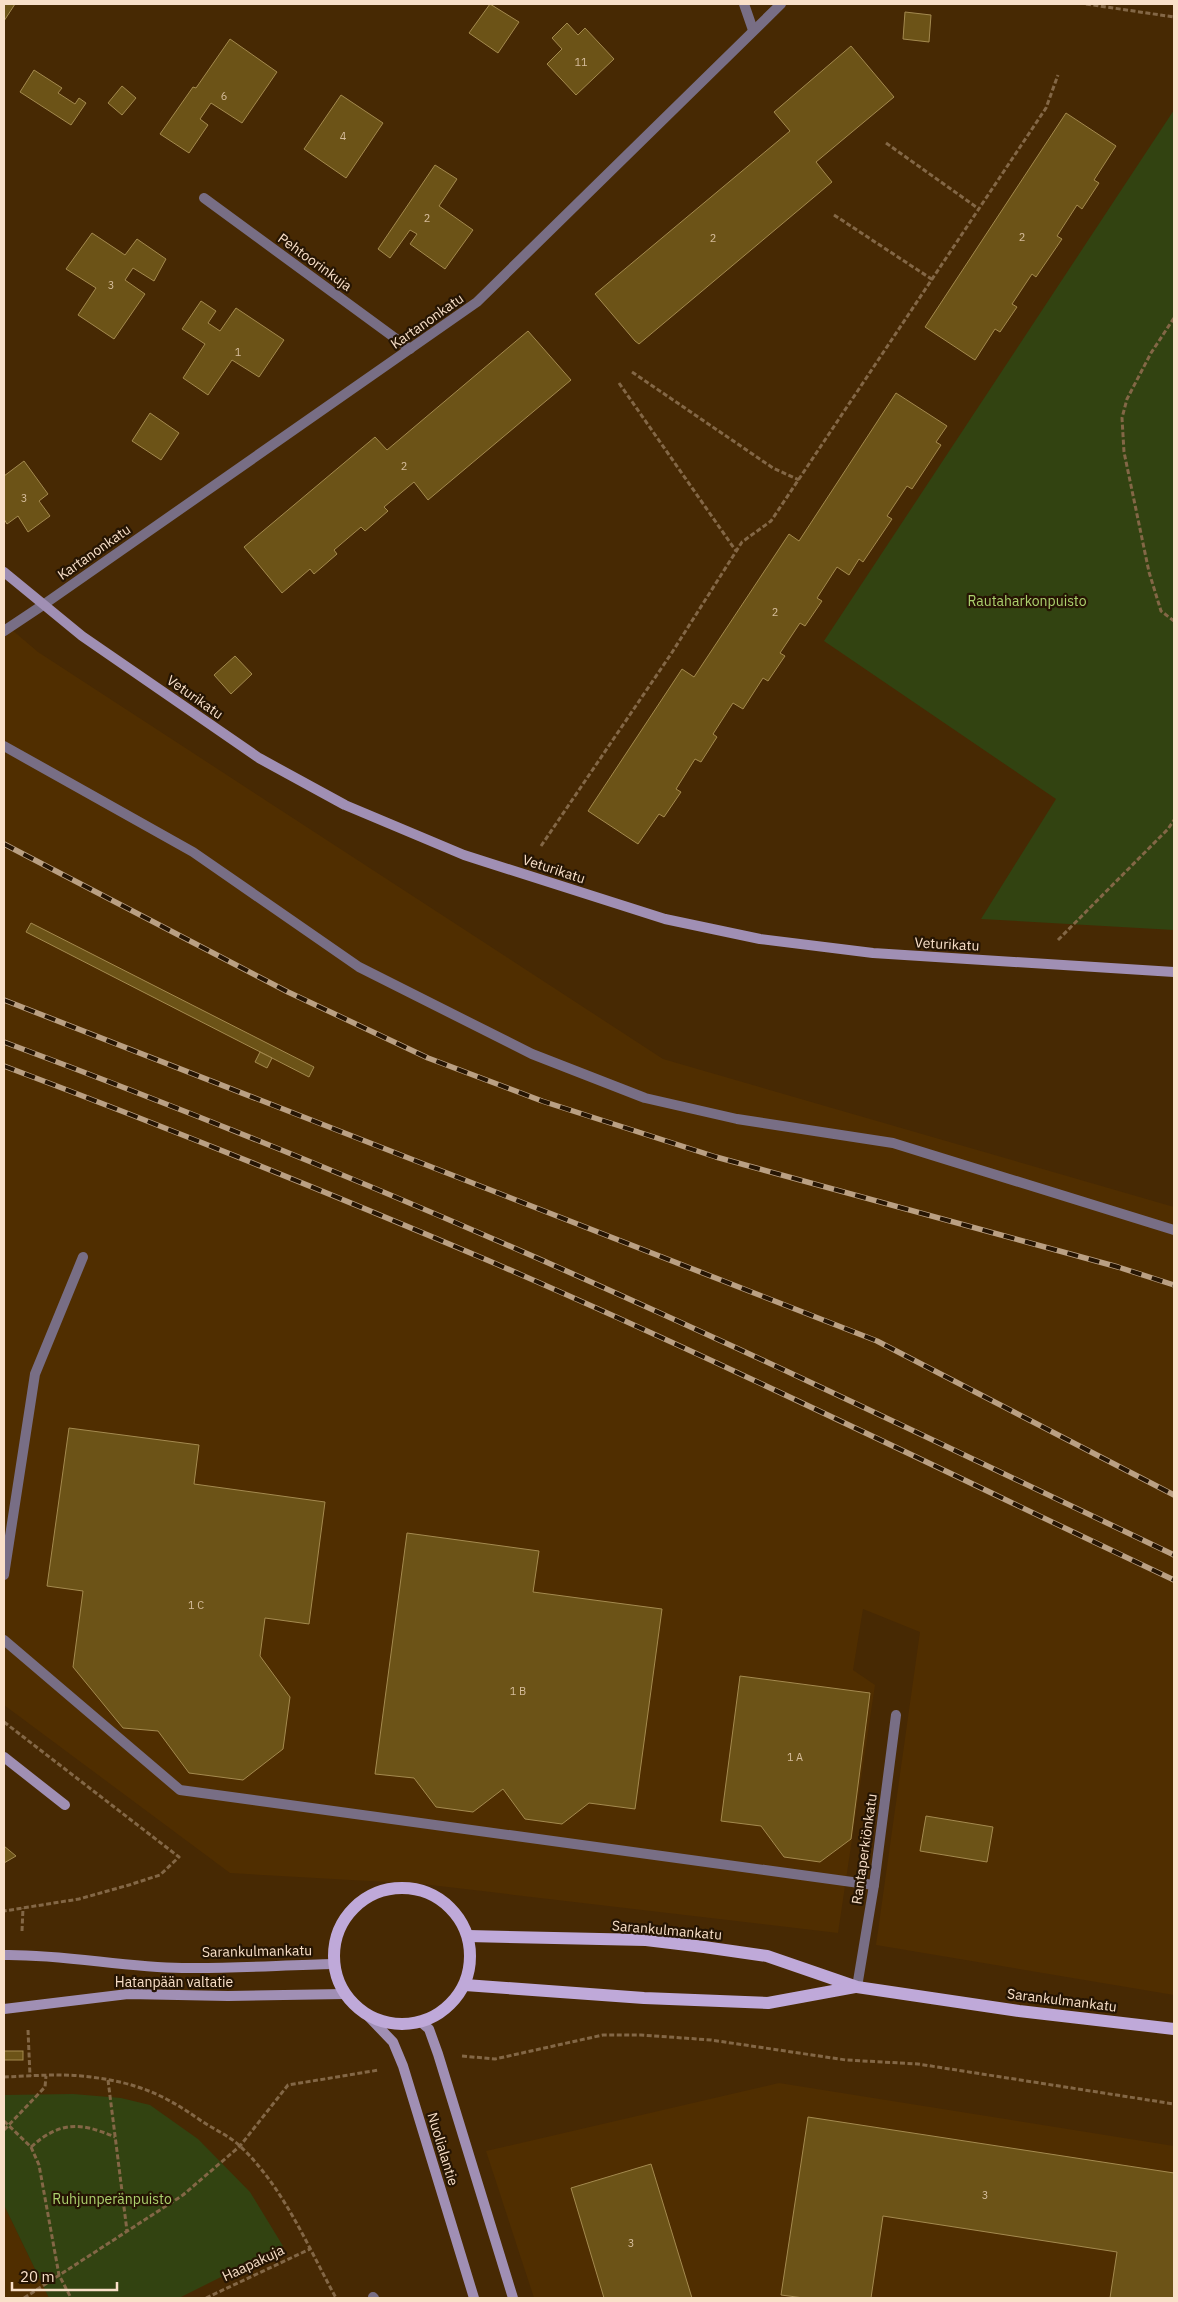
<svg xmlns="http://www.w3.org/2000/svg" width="1178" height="2302" viewBox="0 0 1178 2302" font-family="'IBM Plex Sans',sans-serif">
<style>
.built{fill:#502e00}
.green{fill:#324311}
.building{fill:#6c5317;stroke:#a48a4f}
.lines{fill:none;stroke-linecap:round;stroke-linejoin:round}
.path{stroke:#836746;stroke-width:3;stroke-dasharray:5 2.5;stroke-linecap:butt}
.lane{stroke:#786e85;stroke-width:10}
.street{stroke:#786e85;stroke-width:10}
.secondary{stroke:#a08fb4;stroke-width:10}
.primary{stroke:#bfa9d9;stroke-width:12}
.rail-casing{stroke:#baa083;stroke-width:5.5}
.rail{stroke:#261503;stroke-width:4;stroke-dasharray:11;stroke-linecap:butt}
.labels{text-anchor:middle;stroke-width:4.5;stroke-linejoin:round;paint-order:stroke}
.number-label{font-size:11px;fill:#d6bd9c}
.street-label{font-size:14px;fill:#f9e0c9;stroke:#261503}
.park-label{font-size:14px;fill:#acd16e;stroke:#261503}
</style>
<rect width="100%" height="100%" fill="#472903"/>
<g class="built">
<path d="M4,623L38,652L663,1059L1174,1207V1995L876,1945L920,1632L863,1609L853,1670L875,1685L838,1933L422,1884L230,1873L4,1705Z"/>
<path d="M779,2083L1174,2146V2298H534L486,2151Z"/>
<path d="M4,2205L49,2298H4Z"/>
</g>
<g class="green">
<path d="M1174,110V930L981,919L1056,799L824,641Z"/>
<path d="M73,2094L121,2098L150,2105L198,2139L250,2192L283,2246L179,2298H49L4,2205V2095Z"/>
</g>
<g class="building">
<path d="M4,4H15L4,21Z"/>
<path d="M490,4L519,22L498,53L469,33Z"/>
<path d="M905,12L931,15L929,42L903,39Z"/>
<path d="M567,23L578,35L585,28L614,59L576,95L547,64L562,49L552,38Z"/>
<path d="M230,39L277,72L242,123L211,103L200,119L208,125L189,153L160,134L193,87L196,88Z"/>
<path d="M851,46L894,97L816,162L832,182L639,344L635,341L595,294L790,131L774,112Z"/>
<path d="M34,70L62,88L58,93L75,104L79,98L86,103L71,125L20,92Z"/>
<path d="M122,86L136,98L122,115L108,103Z"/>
<path d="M341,95L383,123L346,178L304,149Z"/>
<path d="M1066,113L1116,146L1094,180L1099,183L1082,209L1077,205L1057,236L1062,239L1036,277L1032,274L1012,304L1017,307L1000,332L995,329L975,360L925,327Z"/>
<path d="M435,165L457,179L439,206L473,230L445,269L410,244L417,234L410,230L390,258L378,249Z"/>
<path d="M92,233L125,255L137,239L166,259L154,281L133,268L125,280L145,294L114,339L78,315L96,288L66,269Z"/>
<path d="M201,301L216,311L208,323L220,331L236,308L284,340L259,377L232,360L208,395L183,378L205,344L182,329Z"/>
<path d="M528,331L571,380L428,500L414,482L384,507L388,511L365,531L361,527L334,550L337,554L314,574L310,569L282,593L244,547L375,437L387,450Z"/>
<path d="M896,393L947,426L936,442L941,445L912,489L907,486L887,516L892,519L863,562L859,559L849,575L837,567L817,598L822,601L805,626L800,623L780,653L785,656L768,681L763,678L743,709L733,703L713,734L717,737L701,762L695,759L676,789L681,792L664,817L659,814L638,844L588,811L682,669L694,677L789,534L799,541Z"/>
<path d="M150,413L179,433L161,460L132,441Z"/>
<path d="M24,461L48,494L39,501L50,516L28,532L18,516L7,524L4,519V476Z"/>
<path d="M235,656L252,674L231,694L214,675Z"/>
<path d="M31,923L314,1067L309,1077L272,1058L26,932Z"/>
<path d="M260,1052L272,1058L267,1068L255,1062Z"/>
<path d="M69,1428L199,1445L194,1484L325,1502L309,1624L265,1618L260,1656L290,1697L283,1749L243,1780L189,1773L158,1731L123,1728L73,1667L83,1591L47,1586Z"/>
<path d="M407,1533L539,1551L533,1592L662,1609L635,1809L589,1803L562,1824L525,1819L503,1789L473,1812L436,1807L414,1778L375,1774Z"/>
<path d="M740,1676L870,1693L851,1839L820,1862L784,1857L761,1826L721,1821Z"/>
<path d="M926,1816L993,1827L987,1862L920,1851Z"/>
<path d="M4,1846L16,1856L4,1863Z"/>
<rect x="4" y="2051" width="19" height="9"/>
<path d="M808,2117L1174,2173V2298H1110L1117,2252L883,2216L871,2298H804L781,2295Z"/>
<path d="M651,2164L692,2298H604L571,2188Z"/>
</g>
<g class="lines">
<g class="path">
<path d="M1086,4L1174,17"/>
<path d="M886,143L979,209"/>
<path d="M834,215L933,280"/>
<path d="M1174,318L1151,353L1127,399L1122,418L1124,452L1149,572L1161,611L1174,621"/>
<path d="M632,372L773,468L799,480"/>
<path d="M619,383L736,551"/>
<path d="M541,846L671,654L742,542L771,521L1046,108L1058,75"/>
<path d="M1058,940L1168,829L1174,820"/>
<path d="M4,1722L179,1857L160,1875L129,1885L79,1899L4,1911"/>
<path d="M22,1931L23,1908"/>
<path d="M28,2030L30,2076"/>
<path d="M462,2056L495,2059L603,2035H641L711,2040L846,2060L918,2064L1174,2104"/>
<path d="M4,2077C32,2076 63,2073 91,2077C137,2083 163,2094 200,2120C213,2129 230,2136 241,2147C284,2188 308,2247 336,2298"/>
<path d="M108,2080L127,2231"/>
<path d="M4,2121L31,2147L39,2165L59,2275L71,2298"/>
<path d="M4,2130L45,2087L46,2076"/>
<path d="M31,2147C60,2121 80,2122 115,2137"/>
<path d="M24,2298L183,2195L240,2146L288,2085L379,2070"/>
<path d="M206,2298L310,2249"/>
</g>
<g class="lane">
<path d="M4,631L43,605"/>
<path d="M4,746L193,852L359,967L532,1054L645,1098L737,1119L893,1143L1174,1230"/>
<path d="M4,1575L35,1374L83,1257"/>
<path d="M4,1640L180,1790L874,1885"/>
</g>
<g class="street">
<path d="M744,4L753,30"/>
<path d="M204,198L410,349"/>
<path d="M43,605L477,302L781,4"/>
<path d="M857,1987L874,1885L896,1715"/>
<path d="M373,2297L374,2298"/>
</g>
<g class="secondary">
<path d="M4,572L82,636L259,758L345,805L464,855L665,919L760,939L873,953L1174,972"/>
<path d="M4,1757L65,1805"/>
<path d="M4,1955C63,1954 122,1967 182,1968C232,1969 283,1965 334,1964"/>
<path d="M4,2009L128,1994L228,1996L344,1994"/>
<path d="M369,2017L393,2042L403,2066L474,2298"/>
<path d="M422,2023L429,2029L438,2054L513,2298"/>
</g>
<g class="primary">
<circle cx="402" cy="1956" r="68"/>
<path d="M468,1936L646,1940L704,1947L767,1956L857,1987L1019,2011L1174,2029"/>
<path d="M465,1985L644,1998L768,2003L855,1987"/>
</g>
<defs>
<g id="rail">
<path d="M4,844L288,992L428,1058L542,1101L716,1157L1118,1267L1174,1285"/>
<path d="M4,1000L877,1341L1174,1495"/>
<path d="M4,1042C170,1104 335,1170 498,1241C726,1340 950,1448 1174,1555"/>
<path d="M4,1066C166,1127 327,1192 487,1260C719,1360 946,1472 1174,1580"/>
</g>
</defs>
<use href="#rail" class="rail-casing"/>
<use href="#rail" class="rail"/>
</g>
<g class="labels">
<g class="number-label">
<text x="581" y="66">11</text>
<text x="224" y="100">6</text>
<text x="343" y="140">4</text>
<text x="427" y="222">2</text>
<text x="1022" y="241">2</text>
<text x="713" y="242">2</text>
<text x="111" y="289">3</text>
<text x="238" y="356">1</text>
<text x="404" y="470">2</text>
<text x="24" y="502">3</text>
<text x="775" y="616">2</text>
<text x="196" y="1609">1 C</text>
<text x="518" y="1695">1 B</text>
<text x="795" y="1761">1 A</text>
<text x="985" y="2199">3</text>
<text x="631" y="2247">3</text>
</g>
<g class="street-label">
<text transform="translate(315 262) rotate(36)" y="5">Pehtoorinkuja</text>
<text transform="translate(427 321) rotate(-35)" y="5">Kartanonkatu</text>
<text transform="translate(94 552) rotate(-35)" y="5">Kartanonkatu</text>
<text transform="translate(195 697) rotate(35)" y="5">Veturikatu</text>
<text transform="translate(554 869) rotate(18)" y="5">Veturikatu</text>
<text transform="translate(947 944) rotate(3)" y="5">Veturikatu</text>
<text transform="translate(864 1849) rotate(-82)" y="5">Rantaperkiönkatu</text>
<text transform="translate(667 1930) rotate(5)" y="5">Sarankulmankatu</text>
<text transform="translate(257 1951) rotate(-1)" y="5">Sarankulmankatu</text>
<text x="174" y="1987">Hatanpään valtatie</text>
<text transform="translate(1062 2000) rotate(7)" y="5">Sarankulmankatu</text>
<text transform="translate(443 2149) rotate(73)" y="5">Nuolialantie</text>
<text transform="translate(253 2263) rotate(-25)" y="5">Haapakuja</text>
</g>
<g class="park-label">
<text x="1027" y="606">Rautaharkonpuisto</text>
<text x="112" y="2204">Ruhjunperänpuisto</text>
</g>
</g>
<rect width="1178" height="2302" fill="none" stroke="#f9e0c9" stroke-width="10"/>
<path d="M12 2282v8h105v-8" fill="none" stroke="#f9e0c9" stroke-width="2.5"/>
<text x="20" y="2282" font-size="15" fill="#f9e0c9" stroke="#261503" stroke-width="4" paint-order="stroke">20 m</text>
</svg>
